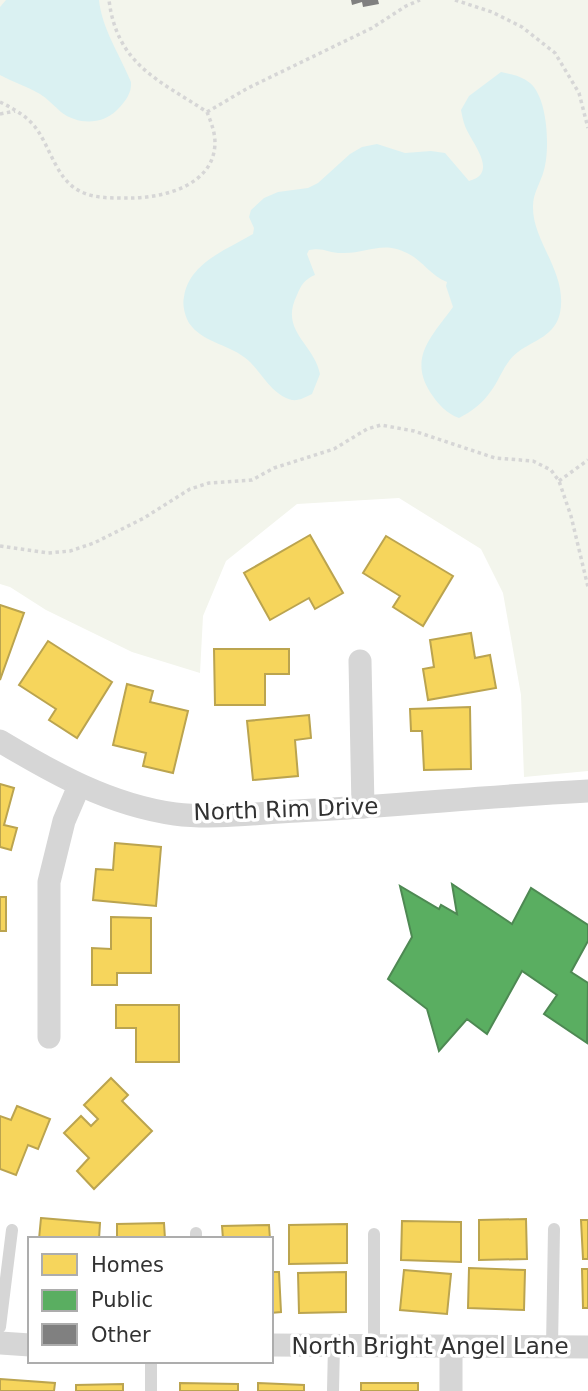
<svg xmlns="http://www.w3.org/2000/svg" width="588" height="1391" viewBox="0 0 588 1391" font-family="'DejaVu Sans',sans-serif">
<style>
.green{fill:#f3f5ec}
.water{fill:#daf1f2}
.homes{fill:#f6d55c;stroke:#bba44f;stroke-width:2}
.public{fill:#5aae61;stroke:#4e8953;stroke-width:2}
.building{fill:#808080}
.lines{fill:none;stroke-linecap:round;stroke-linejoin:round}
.path{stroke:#d6d6d6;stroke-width:3.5;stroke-dasharray:3.5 3.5;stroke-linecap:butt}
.lane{stroke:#d6d6d6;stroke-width:12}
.street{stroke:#d6d6d6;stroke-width:23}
.labels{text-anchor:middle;stroke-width:7;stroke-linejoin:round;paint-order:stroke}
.street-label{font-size:23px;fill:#323232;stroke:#fff}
</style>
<rect width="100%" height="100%" fill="#fff"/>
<path class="green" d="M0,0H588V771L524,777L521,695L503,593L481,549L399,498L297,504L226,561L203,616L200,673L132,652L46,610L10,587L0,584Z"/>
<g class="water">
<path d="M6,0H99C102,29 120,55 131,82C132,93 125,102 117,110C102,125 78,125 61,112C54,106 48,99 40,94C28,87 13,82 0,75V7Z"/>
<path d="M501,72C511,74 522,76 530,83C548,98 550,149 544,170C541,182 533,193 533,206C532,242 568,272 560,313C555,336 534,340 518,352C505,361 500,379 491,391C483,403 471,412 459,418C447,414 437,403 430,392C408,357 433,335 453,307L446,286L447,282C431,276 422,260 407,253C382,240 366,254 342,253C328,253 324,247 309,250L307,254L315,275C305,279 301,285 297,295C279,331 314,343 320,374L312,394C306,397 299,401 292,400C269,394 261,369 244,357C227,344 202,342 189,323C185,316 182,305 184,297C189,263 226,250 253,234L254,228L249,217L251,210L264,198L278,192L308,188L318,183L350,154L362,147L377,144L405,153L431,151L445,153L469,181C500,173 471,142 465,126C463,121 462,115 461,110L469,96Z"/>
</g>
<g class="homes">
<path d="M310,535L343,593L315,609L309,598L270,620L244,573Z"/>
<path d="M386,536L453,576L423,626L393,607L400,596L363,573Z"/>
<path d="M0,605L24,613L0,680Z"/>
<path d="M471,633L475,658L490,655L496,688L428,700L423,669L434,667L430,640Z"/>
<path d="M48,641L112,682L77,738L49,720L56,709L19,685Z"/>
<path d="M214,649H289V674H265V705H215Z"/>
<path d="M127,684L153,691L150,702L188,711L173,773L143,766L146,753L113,745Z"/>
<path d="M470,707L471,769L424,770L422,731H411L410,709Z"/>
<path d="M309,715L311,738L295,740L298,776L253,780L247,721Z"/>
<path d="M0,784L14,788L4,825L17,828L11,850L0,847Z"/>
<path d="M115,843L161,847L156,906L93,900L96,869L113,870Z"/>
<rect x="0" y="897" width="6" height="34"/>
<path d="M111,917L151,918V973H117V985H92V948L111,949Z"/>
<path d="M116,1005H179V1062H136V1028H116Z"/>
<path d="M111,1078L128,1095L122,1101L152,1131L94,1189L77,1171L89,1158L64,1133L81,1116L91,1126L98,1119L84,1105Z"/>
<path d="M17,1106L50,1119L38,1149L28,1145L16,1175L0,1169V1116L11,1120Z"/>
<path d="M41,1218L100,1223L99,1239H39Z"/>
<path d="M526,1219L527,1259L479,1260V1220Z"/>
<path d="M581,1220H588V1259H583Z"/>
<path d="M402,1221L461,1222V1262L401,1260Z"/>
<path d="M164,1223L165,1239H117V1224Z"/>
<path d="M347,1224V1263L289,1264V1225Z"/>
<path d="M269,1225L270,1239H223L222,1226Z"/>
<path d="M469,1268L525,1270L524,1310L468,1308Z"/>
<path d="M582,1269H588V1308H583Z"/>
<path d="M404,1270L451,1274L447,1314L400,1310Z"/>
<path d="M271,1272H279L281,1312L271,1313Z"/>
<path d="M346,1272V1312L299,1313L298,1273Z"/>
<path d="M0,1379L55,1383L54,1391H0Z"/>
<path d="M180,1383L238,1384V1391H180Z"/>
<path d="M258,1383L304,1385V1391H258Z"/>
<rect x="361" y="1383" width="57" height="8"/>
<path d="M123,1384V1391H76V1385Z"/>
</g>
<path class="public" d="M452,884L512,924L531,888L588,925V941L571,972L588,983L587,1043L544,1014L557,995L522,971L487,1034L467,1019L439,1051L427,1009L388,979L412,937L400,886L439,909L441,905L457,914Z"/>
<path class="building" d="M351,0H378L379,4L363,7L362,2L352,5Z"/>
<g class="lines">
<g class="path">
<path d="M455,0L492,12L522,27L555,53L579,93L588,128"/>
<path d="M0,102C14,109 29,117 38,131C50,149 57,177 76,189C92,199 112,198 129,198C163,198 214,186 215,143C215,132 211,122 207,112C159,80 117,65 109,0"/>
<path d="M207,112L248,88L372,28L406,6L420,0"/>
<path d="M0,114L15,111"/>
<path d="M559,481L588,460"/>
<path d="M0,546L48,553L70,551L94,543L144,518L190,489L209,483L252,480L274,468L334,449L367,429L381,425L414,431L495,458L533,461L551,470L559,481L571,516L588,587"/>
</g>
<g class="lane">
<path d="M196,1239V1233"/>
<path d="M0,1327L12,1230"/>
<path d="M374,1345V1234"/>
<path d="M552,1347L554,1229"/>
<path d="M151,1361V1391"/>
<path d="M333,1391L334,1345"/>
</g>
<g class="street">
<path d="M360,661L363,807"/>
<path d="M0,741C55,774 110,805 175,814C214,819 257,813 297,811C394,806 491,796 588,791"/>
<path d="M49,1037V882L64,821L79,786"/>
<path d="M0,1343L30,1345"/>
<path d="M271,1345L588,1347"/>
<path d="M451,1391V1348"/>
</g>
</g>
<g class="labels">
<g class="street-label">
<text transform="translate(286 809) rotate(-2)" y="8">North Rim Drive</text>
<text x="430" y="1354">North Bright Angel Lane</text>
</g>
</g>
<rect x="28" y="1237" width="245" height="126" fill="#ffffff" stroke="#adadad" stroke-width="2"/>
<rect x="42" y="1254" width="35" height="21" fill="#f6d55c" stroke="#adadad" stroke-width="2"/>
<text x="91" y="1272" font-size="21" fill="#323232">Homes</text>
<rect x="42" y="1290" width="35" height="21" fill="#5aae61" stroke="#adadad" stroke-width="2"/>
<text x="91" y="1307" font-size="21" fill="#323232">Public</text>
<rect x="42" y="1324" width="35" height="21" fill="#808080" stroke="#adadad" stroke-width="2"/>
<text x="91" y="1342" font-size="21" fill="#323232">Other</text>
</svg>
